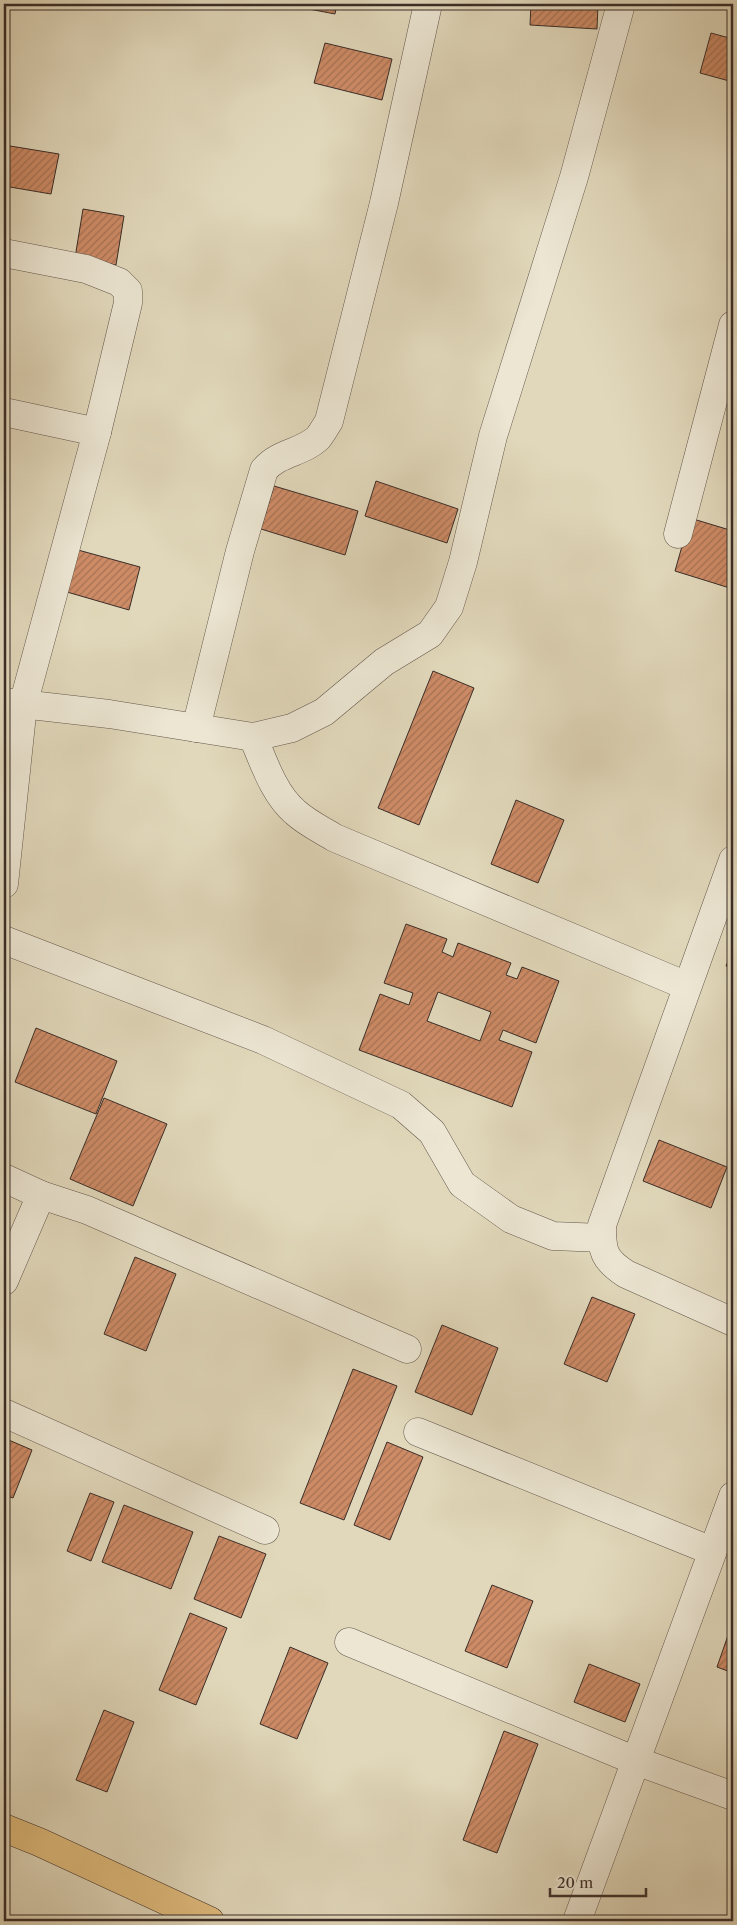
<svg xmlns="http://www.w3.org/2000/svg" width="737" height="1925" viewBox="0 0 737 1925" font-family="'Libre Caslon Text',serif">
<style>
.building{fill:url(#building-hatch);stroke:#3a2d28;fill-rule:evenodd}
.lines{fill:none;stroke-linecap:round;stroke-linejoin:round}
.minor-casing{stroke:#64584d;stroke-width:29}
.major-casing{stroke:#3a2d28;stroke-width:29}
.minor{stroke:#ece6d3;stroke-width:28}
.major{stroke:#e0bc7e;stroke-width:28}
</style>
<defs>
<pattern id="building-hatch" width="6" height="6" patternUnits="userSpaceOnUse" patternTransform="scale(1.25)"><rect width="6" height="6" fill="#cd8b66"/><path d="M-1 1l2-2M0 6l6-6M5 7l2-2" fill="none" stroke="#a77254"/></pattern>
</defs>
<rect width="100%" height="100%" fill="#e1d8bb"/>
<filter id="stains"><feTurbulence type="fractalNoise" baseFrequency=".004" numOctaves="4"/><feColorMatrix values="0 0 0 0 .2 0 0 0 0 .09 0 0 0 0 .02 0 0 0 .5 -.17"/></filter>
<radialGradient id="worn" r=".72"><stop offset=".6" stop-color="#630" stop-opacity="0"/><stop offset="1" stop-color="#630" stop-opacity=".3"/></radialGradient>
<g class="building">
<path d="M283,4H337L335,14Z"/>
<path d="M531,4H598L597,29L530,25Z"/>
<path d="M711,33L733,39V82L700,73Z"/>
<path d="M325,43L392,59L382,100L314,83Z"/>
<path d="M4,145L59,154L51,194L4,186Z"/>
<path d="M83,209L124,216L116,265L75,258Z"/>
<path d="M376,481L458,509L447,543L365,516Z"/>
<path d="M274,486L358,511L345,555L261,529Z"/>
<path d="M690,518L733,531V589L675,571Z"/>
<path d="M78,550L140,567L129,610L67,592Z"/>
<path d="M433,671L474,688L419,825L378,808Z"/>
<path d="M516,800L564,820L538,883L491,864Z"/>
<path d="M406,924L447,939L442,952L453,957L458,943L511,963L506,975L517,979L522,967L559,981L536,1043L503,1030L499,1040L532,1052L512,1107L359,1050L380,994L409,1005L413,993L384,983ZM438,992L491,1012L480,1041L427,1021Z"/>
<path d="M733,949V969L726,966Z"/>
<path d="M36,1028L117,1061L96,1114L15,1082Z"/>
<path d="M104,1098L167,1124L133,1206L70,1179Z"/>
<path d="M659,1140L727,1167L711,1208L643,1181Z"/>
<path d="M135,1257L176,1274L146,1351L104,1334Z"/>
<path d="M592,1297L635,1314L607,1382L564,1364Z"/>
<path d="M442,1325L498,1348L472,1415L415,1392Z"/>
<path d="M353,1369L397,1386L344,1520L300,1503Z"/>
<path d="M4,1438L32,1450L13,1498L4,1495Z"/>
<path d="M387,1442L423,1457L390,1540L354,1525Z"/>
<path d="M90,1493L114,1502L91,1561L67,1551Z"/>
<path d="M124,1505L193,1532L171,1589L102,1562Z"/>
<path d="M219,1536L266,1554L241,1618L194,1599Z"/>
<path d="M492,1585L533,1601L507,1668L465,1651Z"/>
<path d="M190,1613L227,1628L196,1705L159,1690Z"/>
<path d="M733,1621V1673L717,1667Z"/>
<path d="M290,1647L328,1663L297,1739L260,1724Z"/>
<path d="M589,1664L640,1684L625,1722L574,1702Z"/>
<path d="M104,1710L134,1722L107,1792L76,1780Z"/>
<path d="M504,1731L538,1744L497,1853L463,1840Z"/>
</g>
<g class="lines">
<defs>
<g id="minor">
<path d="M4,253L86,269L119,282L128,291V303L97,432L23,705L4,884"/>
<path d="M4,412L97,432"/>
<path d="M678,534L733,325"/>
<path d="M4,702L109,714L253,737L292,728L324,712L384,662L430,634L449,607L463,562L493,436L574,177L621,4"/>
<path d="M196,728L240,551L264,470C279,452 302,453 318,438C322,433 326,426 329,421L384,203L428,4"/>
<path d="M253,737C264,763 274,794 295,812C307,823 322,830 335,838L687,986"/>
<path d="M733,860L602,1225C602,1251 603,1259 626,1274L733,1322"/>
<path d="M4,940L263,1040L401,1105L432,1132L462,1184L511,1219L553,1236L602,1238"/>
<path d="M4,1178L41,1195L4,1281"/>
<path d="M41,1195L87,1210L407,1349"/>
<path d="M4,1413L265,1530"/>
<path d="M418,1432L712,1551"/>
<path d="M349,1642L636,1761L733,1796"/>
<path d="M577,1921L733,1496"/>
</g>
<path id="major" d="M4,1828L39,1842L210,1921"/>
</defs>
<use href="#minor" class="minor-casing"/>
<use href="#major" class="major-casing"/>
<use href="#minor" class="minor"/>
<use href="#major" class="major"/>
</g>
<rect width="737" height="1925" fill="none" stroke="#e1d8bb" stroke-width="20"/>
<rect x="5" y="5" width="727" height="1915" fill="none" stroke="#3a2d28" stroke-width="2.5"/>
<rect x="10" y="10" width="717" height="1905" fill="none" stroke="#3a2d28"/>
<path d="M550 1888v8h96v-8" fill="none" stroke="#3a2d28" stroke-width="2.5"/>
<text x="557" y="1888" font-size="15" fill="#3a2d28" stroke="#ece6d3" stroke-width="4" paint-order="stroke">20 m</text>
<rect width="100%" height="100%" filter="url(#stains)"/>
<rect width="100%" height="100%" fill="url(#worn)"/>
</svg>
